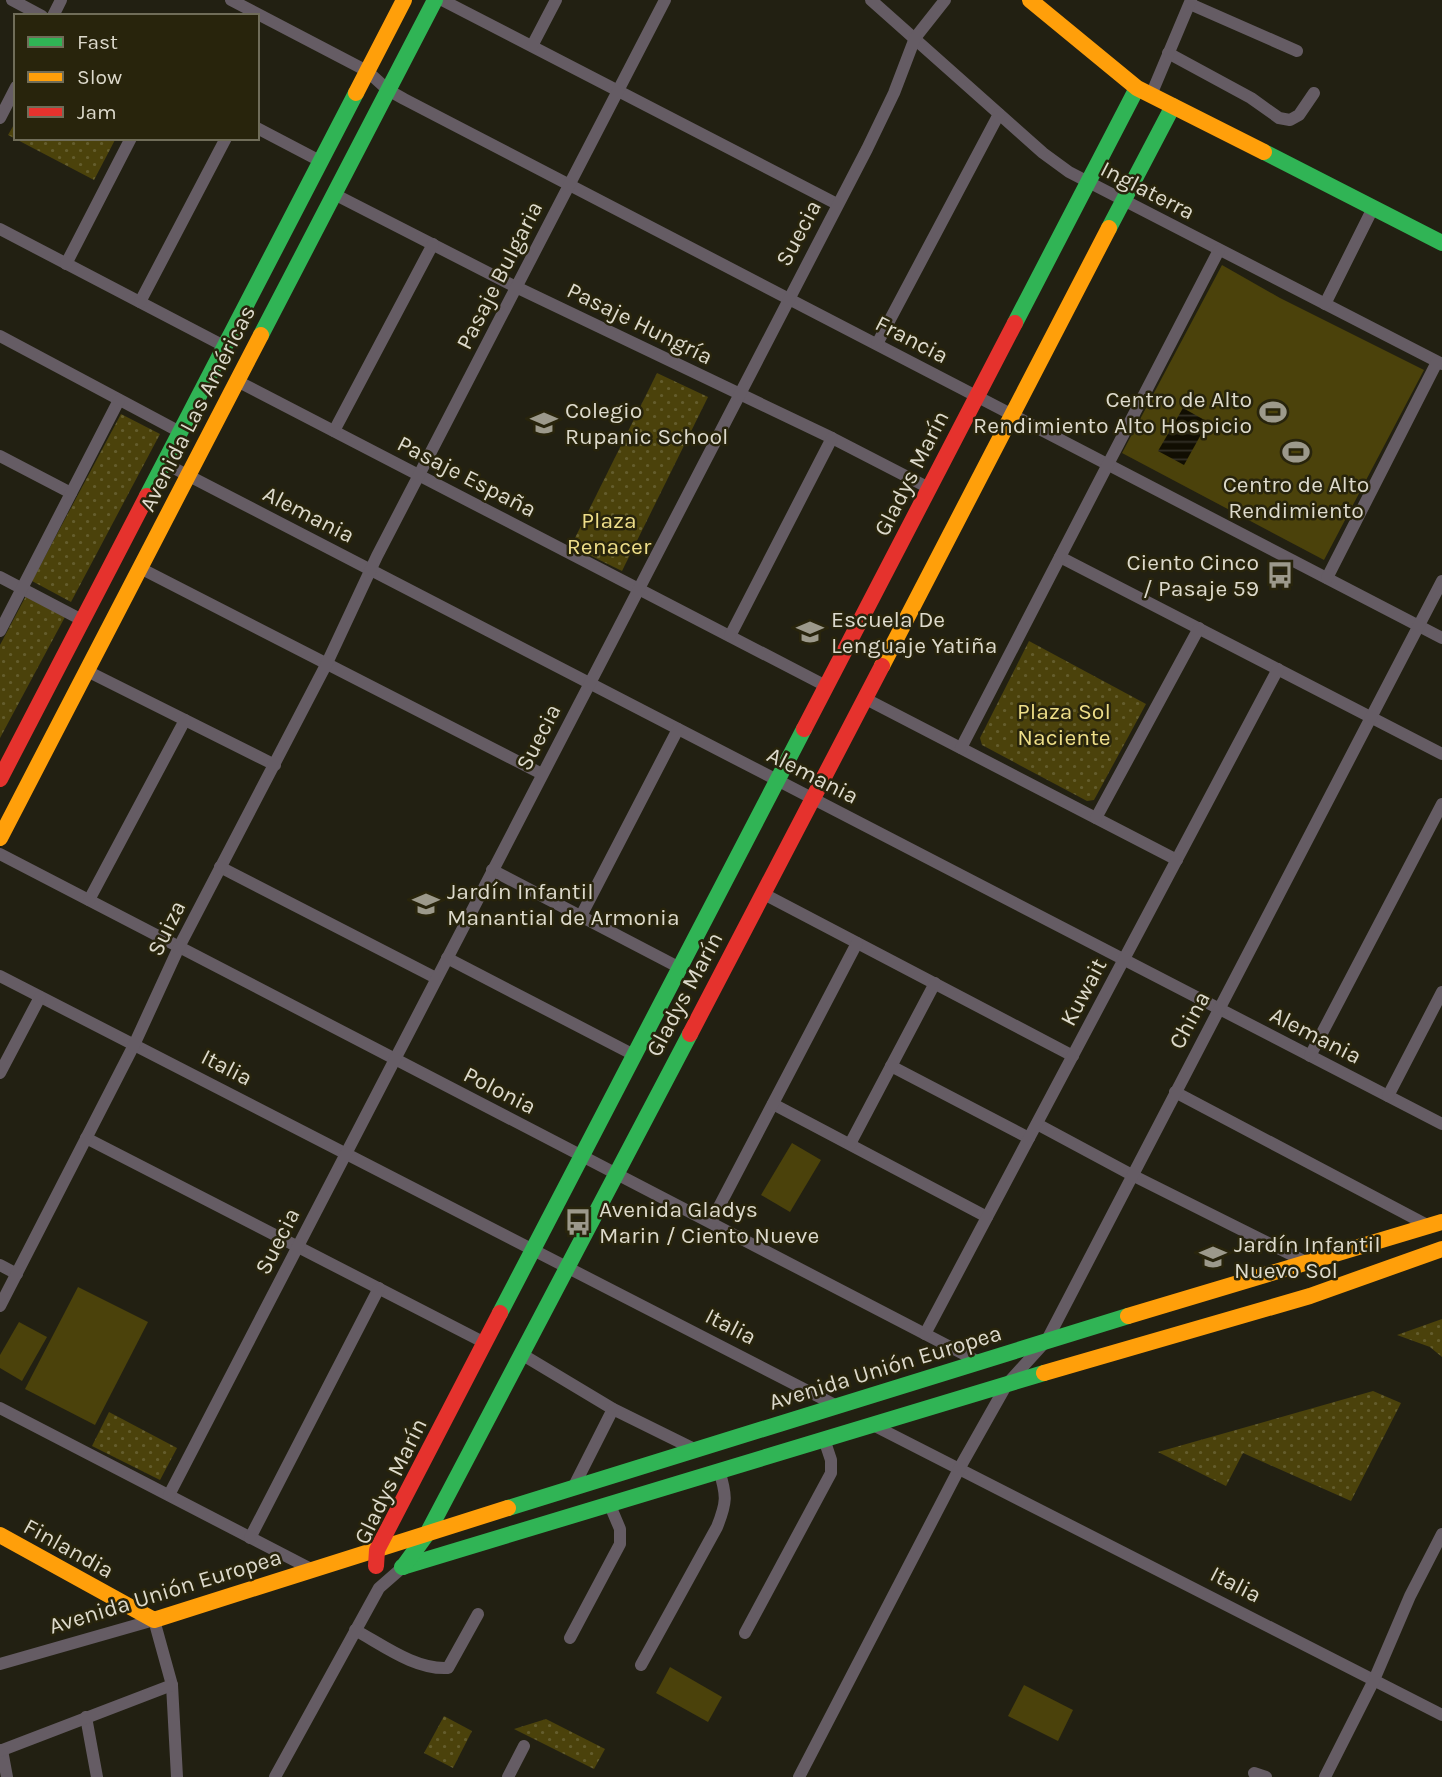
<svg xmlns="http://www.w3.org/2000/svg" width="1442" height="1777" viewBox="0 0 1442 1777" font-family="Karla,sans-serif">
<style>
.green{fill:#4b420b}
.park{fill:url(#park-dots)}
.water{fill:url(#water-rules)}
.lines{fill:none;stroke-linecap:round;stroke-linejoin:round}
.street{stroke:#655c64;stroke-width:12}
.fast{stroke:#30b455;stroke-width:16}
.slow{stroke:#ff9f0a;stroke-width:16}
.jam{stroke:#e5322d;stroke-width:16}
.labels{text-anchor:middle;stroke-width:5;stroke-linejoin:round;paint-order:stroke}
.street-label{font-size:23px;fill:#dddacc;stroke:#28240c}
.poi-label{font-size:23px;fill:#dddacc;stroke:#28240c;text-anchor:start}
.park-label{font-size:23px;fill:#eede89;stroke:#28240c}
</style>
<defs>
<pattern id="park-dots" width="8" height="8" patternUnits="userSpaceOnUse" patternTransform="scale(1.75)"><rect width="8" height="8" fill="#4b420b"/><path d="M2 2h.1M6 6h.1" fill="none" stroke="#645d2d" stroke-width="1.8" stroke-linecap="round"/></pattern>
<pattern id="water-rules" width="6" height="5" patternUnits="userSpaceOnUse" patternTransform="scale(1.75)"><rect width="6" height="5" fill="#110e02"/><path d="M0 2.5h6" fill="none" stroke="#333026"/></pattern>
</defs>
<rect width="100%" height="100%" fill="#222012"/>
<g class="green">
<path d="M1222,265L1280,298L1424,370L1324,560L1122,453Z"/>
<path d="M792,1143L821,1160L790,1212L761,1195Z"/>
<path d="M78,1287L148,1322L95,1425L25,1389Z"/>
<path d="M19,1322L47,1337L22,1381L0,1368V1355Z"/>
<path d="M670,1667L722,1697L708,1722L656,1693Z"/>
<path d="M1024,1685L1073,1710L1058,1741L1008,1716Z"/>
</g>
<g class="park">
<path d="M16,121V138H116L94,180L8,135Z"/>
<path d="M657,373L708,397L622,571L571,546Z"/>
<path d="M121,414L160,434L71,602L32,581Z"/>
<path d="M27,594L66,615L0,738V645Z"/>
<path d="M1029,641L1146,704L1094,800L1087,801L982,745L980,738Z"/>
<path d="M1442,1319V1357L1430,1347L1397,1335Z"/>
<path d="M1373,1391L1401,1403L1351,1501L1243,1453L1226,1486L1158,1452Z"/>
<path d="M109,1412L177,1448L160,1480L92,1446Z"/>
<path d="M444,1716L472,1731L453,1768L424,1753Z"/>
<path d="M546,1719L605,1749L594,1769L514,1729Z"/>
</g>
<path class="water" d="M1183,408L1208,422L1184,465L1158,451Z"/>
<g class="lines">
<g class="street">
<path d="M12,0L42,16"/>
<path d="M231,0L367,71L388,90L404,99L1442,638"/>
<path d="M442,0L837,204"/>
<path d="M871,0L1043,153L1069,172L1442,364"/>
<path d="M1190,4L1297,51"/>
<path d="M53,16L61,0"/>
<path d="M532,46L556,0"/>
<path d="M1168,53L1251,98L1279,118L1290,120L1299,115L1314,93"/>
<path d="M1151,95L1191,0"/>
<path d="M0,118L16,87"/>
<path d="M257,128L320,161"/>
<path d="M334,194L516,287L832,438L929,488"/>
<path d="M0,229L224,346"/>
<path d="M66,264L131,138"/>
<path d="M140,302L226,138"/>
<path d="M1325,304L1373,208"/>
<path d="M0,336L180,432"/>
<path d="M877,344L999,114"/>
<path d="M237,381L826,686"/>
<path d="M334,431L433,244"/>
<path d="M0,456L71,493"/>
<path d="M164,463L1442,1124"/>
<path d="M1060,557L1442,754"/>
<path d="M140,568L542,774"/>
<path d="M0,577L82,620"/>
<path d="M1327,578L1437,362"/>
<path d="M0,631L119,400"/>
<path d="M730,636L832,438"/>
<path d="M87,671L275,765"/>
<path d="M864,698L1177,860"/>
<path d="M961,748L1219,250"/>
<path d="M1096,818L1199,628"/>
<path d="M0,854L981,1363"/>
<path d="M220,867L436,978"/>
<path d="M492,870L680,968"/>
<path d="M762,893L1073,1056"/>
<path d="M89,900L185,720"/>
<path d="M581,916L678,729"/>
<path d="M447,958L634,1055"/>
<path d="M0,976L837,1406"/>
<path d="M1310,1056L1442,804"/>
<path d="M891,1066L1029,1138"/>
<path d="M0,1073L40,997"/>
<path d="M1175,1092L1429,1226"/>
<path d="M1388,1096L1442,992"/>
<path d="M773,1104L987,1217"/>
<path d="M1037,1124L1132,1175L1308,1263"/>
<path d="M86,1138L485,1343"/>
<path d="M850,1144L935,983"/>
<path d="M711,1222L857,943"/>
<path d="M0,1265L17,1274"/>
<path d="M0,1306L134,1045L179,947L327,663L377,556L665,0"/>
<path d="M925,1334L1278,669"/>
<path d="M523,1355L613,1409L694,1449"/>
<path d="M0,1408L313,1570"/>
<path d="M871,1424L1442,1715"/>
<path d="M573,1488L613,1409"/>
<path d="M169,1495L867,149L894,93L915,38L945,0"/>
<path d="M250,1538L379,1288"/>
<path d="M355,1630C383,1645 415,1670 448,1668L478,1614"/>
<path d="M745,1633L831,1473V1460L824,1439"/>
<path d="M570,1638L620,1544V1529L609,1503"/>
<path d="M0,1664L154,1620L172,1685L177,1777"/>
<path d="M641,1665L717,1527C727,1502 727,1496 719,1470"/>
<path d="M86,1717L97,1777"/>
<path d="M2,1750L7,1777"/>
<path d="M0,1751L172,1685"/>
<path d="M1254,1773L1266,1777"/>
<path d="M275,1777L379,1588L403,1567"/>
<path d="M508,1777L524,1746"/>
<path d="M799,1777L959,1469L1007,1384L1047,1340L1442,581"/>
<path d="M1325,1777L1374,1680L1410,1596L1442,1534"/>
</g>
<g class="fast">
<path d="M1264,152L1442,243"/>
<path d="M1109,228L1173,106"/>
<path d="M1015,323L1137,88"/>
<path d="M261,335L435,0"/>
<path d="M147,496L356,93"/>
<path d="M500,1313L804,729"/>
<path d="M508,1508L1128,1316"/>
<path d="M402,1567L1044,1373"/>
<path d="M403,1567L427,1534L690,1034"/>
</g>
<g class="slow">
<path d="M1030,0L1137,88L1264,152"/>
<path d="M356,93L404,0"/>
<path d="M882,666L1109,228"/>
<path d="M0,838L261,335"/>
<path d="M1128,1316L1442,1222"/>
<path d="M1044,1373L1310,1296L1442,1249"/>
<path d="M0,1535L154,1620L508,1508"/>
</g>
<g class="jam">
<path d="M804,729L1015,323"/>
<path d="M0,779L147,496"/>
<path d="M690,1034L882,666"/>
<path d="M376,1566L377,1550L500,1313"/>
</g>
</g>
<defs>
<symbol id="stadium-bare" viewBox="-9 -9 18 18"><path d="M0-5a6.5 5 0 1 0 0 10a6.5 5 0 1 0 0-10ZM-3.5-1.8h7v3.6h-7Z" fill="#9c998b" stroke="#28240c" stroke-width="2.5" paint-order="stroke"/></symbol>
<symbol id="school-bare" viewBox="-9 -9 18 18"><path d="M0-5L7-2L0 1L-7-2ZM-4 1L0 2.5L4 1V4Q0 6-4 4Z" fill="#9c998b" stroke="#28240c" stroke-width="2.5" paint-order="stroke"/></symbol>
<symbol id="bus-bare" viewBox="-9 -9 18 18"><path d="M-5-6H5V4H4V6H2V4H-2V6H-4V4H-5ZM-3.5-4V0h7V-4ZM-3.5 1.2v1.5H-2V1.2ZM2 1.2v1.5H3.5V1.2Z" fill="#9c998b" stroke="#28240c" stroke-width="2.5" paint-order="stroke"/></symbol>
</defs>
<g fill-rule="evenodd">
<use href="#stadium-bare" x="1254" y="393" width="38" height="38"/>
<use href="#school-bare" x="525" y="404" width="38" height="38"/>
<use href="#stadium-bare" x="1277" y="433" width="38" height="38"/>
<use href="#bus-bare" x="1261" y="556" width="38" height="38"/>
<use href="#school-bare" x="791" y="613" width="38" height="38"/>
<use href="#school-bare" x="407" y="885" width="38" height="38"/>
<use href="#bus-bare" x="559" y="1203" width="38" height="38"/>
<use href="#school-bare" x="1194" y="1238" width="38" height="38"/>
</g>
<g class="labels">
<g class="street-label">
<text transform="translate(1148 190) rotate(27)" y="8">Inglaterra</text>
<text transform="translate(798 233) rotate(-62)" y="8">Suecia</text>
<text transform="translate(499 275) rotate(-63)" y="8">Pasaje Bulgaria</text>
<text transform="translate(640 323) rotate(26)" y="8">Pasaje Hungría</text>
<text transform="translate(912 339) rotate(27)" y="8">Francia</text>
<text transform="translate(197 408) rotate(-63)" y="8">Avenida Las Américas</text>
<text transform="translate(911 473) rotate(-63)" y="8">Gladys Marín</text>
<text transform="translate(467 476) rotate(27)" y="8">Pasaje España</text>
<text transform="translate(309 514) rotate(27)" y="8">Alemania</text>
<text transform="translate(538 737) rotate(-63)" y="8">Suecia</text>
<text transform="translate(813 775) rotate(27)" y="8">Alemania</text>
<text transform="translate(166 928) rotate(-64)" y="8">Suiza</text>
<text transform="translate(1083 992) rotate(-62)" y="8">Kuwait</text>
<text transform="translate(684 994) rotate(-62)" y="8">Gladys Marín</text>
<text transform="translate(1189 1020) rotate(-62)" y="8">China</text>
<text transform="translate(1316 1035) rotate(27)" y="8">Alemania</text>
<text transform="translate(227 1067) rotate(27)" y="8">Italia</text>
<text transform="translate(500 1090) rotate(27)" y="8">Polonia</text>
<text transform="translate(277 1241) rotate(-63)" y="8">Suecia</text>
<text transform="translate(731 1326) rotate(27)" y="8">Italia</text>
<text transform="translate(885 1367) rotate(-17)" y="8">Avenida Unión Europea</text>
<text transform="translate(390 1481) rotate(-64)" y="8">Gladys Marín</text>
<text transform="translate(69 1548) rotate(29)" y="8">Finlandia</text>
<text transform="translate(1236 1584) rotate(27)" y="8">Italia</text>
<text transform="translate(165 1591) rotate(-17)" y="8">Avenida Unión Europea</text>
</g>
<g class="poi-label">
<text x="1252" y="407" text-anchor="end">Centro de Alto<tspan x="1252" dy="26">Rendimiento Alto Hospicio</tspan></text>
<text x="565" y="418">Colegio<tspan x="565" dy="26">Rupanic School</tspan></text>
<text x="1296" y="492" text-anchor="middle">Centro de Alto<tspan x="1296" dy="26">Rendimiento</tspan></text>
<text x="1259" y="570" text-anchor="end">Ciento Cinco<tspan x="1259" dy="26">/ Pasaje 59</tspan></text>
<text x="831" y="627">Escuela De<tspan x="831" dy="26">Lenguaje Yatiña</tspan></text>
<text x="447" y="899">Jardín Infantil<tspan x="447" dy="26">Manantial de Armonia</tspan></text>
<text x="599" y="1217">Avenida Gladys<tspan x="599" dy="26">Marin / Ciento Nueve</tspan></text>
<text x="1234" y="1252">Jardín Infantil<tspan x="1234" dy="26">Nuevo Sol</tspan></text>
</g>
<g class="park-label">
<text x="609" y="528">Plaza<tspan x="609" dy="26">Renacer</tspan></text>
<text x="1064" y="719">Plaza Sol<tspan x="1064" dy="26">Naciente</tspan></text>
</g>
</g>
<rect x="14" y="14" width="245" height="126" fill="#28240c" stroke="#706d59" stroke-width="2"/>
<rect x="28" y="37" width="35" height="10" fill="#30b455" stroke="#706d59" stroke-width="2"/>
<text x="77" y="49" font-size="21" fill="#dddacc">Fast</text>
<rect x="28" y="72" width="35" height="10" fill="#ff9f0a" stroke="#706d59" stroke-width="2"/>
<text x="77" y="84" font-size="21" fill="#dddacc">Slow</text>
<rect x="28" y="107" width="35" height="10" fill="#e5322d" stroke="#706d59" stroke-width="2"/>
<text x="77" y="119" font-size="21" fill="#dddacc">Jam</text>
</svg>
